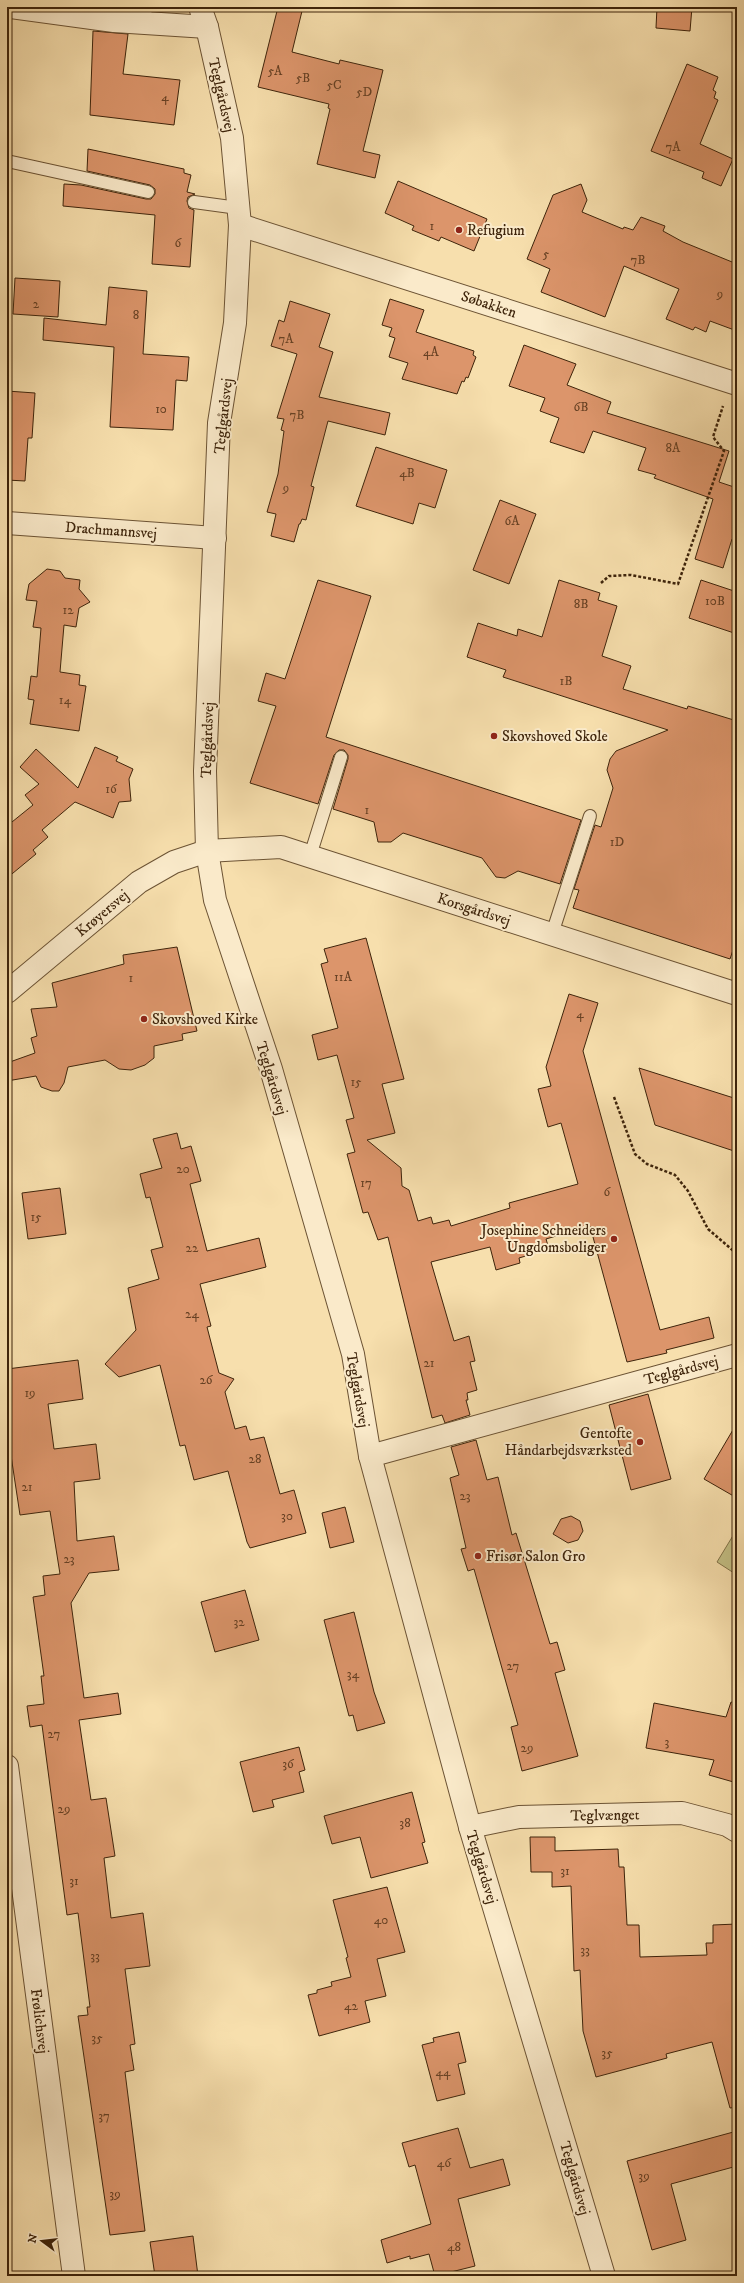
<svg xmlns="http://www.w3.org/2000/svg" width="744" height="2283" viewBox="0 0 744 2283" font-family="'IM FELL DW Pica',serif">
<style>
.green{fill:#c4c085;stroke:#817248}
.building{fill:#dc956b;stroke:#3e240b}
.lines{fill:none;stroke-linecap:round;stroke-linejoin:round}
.service-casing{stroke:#6c5334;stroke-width:14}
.minor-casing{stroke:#6c5334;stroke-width:24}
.path{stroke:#3e240b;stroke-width:2.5;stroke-dasharray:3 2;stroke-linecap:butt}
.service{stroke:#faeaca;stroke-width:12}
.minor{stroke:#faeaca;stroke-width:22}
.poi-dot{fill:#8f2418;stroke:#faeaca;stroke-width:1.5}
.labels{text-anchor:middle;stroke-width:4;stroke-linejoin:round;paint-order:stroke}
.number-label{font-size:13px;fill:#664023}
.street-label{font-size:15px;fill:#3e240b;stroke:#faeaca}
.poi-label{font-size:15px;fill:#3e240b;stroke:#faeaca;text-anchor:start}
</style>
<rect width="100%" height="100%" fill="#f7dfad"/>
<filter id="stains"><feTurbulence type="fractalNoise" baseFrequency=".005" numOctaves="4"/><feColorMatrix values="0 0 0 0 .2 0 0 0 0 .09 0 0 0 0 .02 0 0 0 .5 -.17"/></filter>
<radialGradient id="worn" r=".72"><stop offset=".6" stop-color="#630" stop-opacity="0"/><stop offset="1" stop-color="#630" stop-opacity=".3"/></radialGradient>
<path class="green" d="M737,1529V1575L717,1562Z"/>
<g class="building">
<path d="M278,7H303L292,52L339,64L340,60L383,70L363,151L380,155L375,178L317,164L330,109L328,108L329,104L258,87Z"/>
<path d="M657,7H692L690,31L656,28Z"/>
<path d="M93,31L128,34L123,74L180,80L174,125L90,115Z"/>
<path d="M687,64L718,77L713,90L716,92L714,98L718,100L700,144L733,159L721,186L702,178L704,172L651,151Z"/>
<path d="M88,149L184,169V173L191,175L187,192L195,194L188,197L187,201L189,208L194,210L190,267L152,264L155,215L63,206L64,184L81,185L146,199H151L155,194V189L150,185L87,171Z"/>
<path d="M398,181L487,219L474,251L441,237L439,241L412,230L414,226L385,213Z"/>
<path d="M581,184L587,200L582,212L623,229L624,227L633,230L641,217L665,226L663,231L683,242L737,264V331L710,321L706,332L695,327L693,330L666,319L679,289L624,266L605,317L541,292L550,269L527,259L553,195Z"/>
<path d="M15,278L60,281L58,317L13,314Z"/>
<path d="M109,287L147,291L143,354L189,357L187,381L176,380L173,430L110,427L114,347L43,340L44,318L106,325Z"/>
<path d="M390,299L424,310L416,332L474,351L473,355L476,357L468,378L466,377L464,382L462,381L457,394L402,379L408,363L389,357L395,338L389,336L392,328L382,325Z"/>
<path d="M290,301L330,314L319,347L333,352L319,397L390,413L385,435L328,421L311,486L314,487L306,520L302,519L300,524H299L294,542L271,536L276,514L267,512L278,474L284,431L281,430L284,419L277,418L297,354L271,346L279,320L284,322Z"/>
<path d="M524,345L576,364L567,385L611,402L607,413L729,451L719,482L737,488V540L732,539L723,568L695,559L713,499L654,478L656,475L638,470L646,448L593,431L584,453L550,442L559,418L540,411L545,398L509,386Z"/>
<path d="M7,391L35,393L32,438H28L25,481L7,480Z"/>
<path d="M376,447L447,470L435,508L419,503L413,524L356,506Z"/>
<path d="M500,500L536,514L509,584L473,570Z"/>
<path d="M47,569L60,571L65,578L80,580L79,589L90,602L79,608L76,627L64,625L60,672L80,675L79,685L86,686L79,731L30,724L34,700L28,699L31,676L37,677L41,628L33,627L37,601L26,600L29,584Z"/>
<path d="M318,580L371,596L326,737L581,820L560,884L518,871L505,878L496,877L482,858L403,833L391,842H378L374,822L333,809L348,759V755L344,750H339L334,755L318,804L250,783L276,706L258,701L266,673L285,679Z"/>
<path d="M559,580L600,593L598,600L617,606L602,656L631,666L623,689L687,709L688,706L737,721V938L730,959L573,908L579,890L574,889L595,825L601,827L613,788L607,770L610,759L616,751L668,730L503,677L506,670L467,657L478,623L517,636L518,629L542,637Z"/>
<path d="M701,580L737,592V634L689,618Z"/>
<path d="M95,747L118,757L116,761L133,769L129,779L131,801L119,802L113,818L75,802L42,830L48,837L33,850L36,854L7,878V826L33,805L25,795L39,784L20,767L36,749L78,788Z"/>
<path d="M366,938L404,1079L382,1084L395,1133L367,1140L401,1168L402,1186L409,1190L418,1221L431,1217L433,1224L449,1220L451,1226L510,1208L509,1203L578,1184L561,1123L548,1127L538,1089L551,1086L546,1067L569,994L598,1003L583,1051L660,1330L709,1317L714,1338L666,1350L667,1353L627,1362L590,1226L546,1239L549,1249L519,1258L520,1263L496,1270L490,1247L431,1262L454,1341L469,1336L475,1361L470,1362L477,1390L467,1393L468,1400H466L470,1415L445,1423L442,1415L432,1418L388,1237L378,1240L368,1212L363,1213L347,1154L355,1152L346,1120L354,1118L337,1055L318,1060L312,1035L338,1028L321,964L328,962L324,949Z"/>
<path d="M177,947L197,1031L182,1034L183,1040L154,1046V1058L145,1065L131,1070L119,1069L105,1060L68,1067L64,1083L59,1091H52L41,1087L36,1076L7,1081V1063L35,1053L31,1038L37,1036L31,1009L57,1007L52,983L124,964L123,955Z"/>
<path d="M639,1068L737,1099V1152L655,1125Z"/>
<path d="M177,1133L181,1149L191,1146L201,1181L190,1184L207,1251L259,1238L266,1267L200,1284L211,1326L207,1327L219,1373L234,1379L225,1392L235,1429L246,1426L250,1440L264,1437L280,1494L294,1490L306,1533L250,1548L247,1542L228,1471L194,1480L185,1445L180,1446L160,1365L119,1377L105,1364L136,1330L128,1288L159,1279L151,1250L163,1247L150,1197L146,1198L140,1174L162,1168L153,1139Z"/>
<path d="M60,1188L66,1234L28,1239L22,1193Z"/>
<path d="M78,1360L83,1399L48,1404L54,1449L96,1444L100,1479L74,1482L77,1541L114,1536L119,1570L89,1573L71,1603L84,1698L118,1693L121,1714L79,1720L91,1800L106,1798L115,1856L104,1858L111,1918L143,1913L150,1966L125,1969L135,2044L130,2045L134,2070L125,2072L145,2231L110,2235L78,2016L88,2015L87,2007H90L78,1913L67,1915L42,1725L30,1727L27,1706L44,1704L41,1676H44L33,1597L45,1595L43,1576L60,1574L50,1511L20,1515L7,1429V1369Z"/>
<path d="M648,1394L671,1479L631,1490L609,1405Z"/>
<path d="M737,1423V1498L704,1479Z"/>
<path d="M476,1440L487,1480L498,1477L512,1535L516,1533L550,1644L557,1642L565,1670L555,1673L578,1756L522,1771L511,1727L518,1725L474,1569L468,1571L461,1549L466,1548L450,1478L459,1475L451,1447Z"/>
<path d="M345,1507L354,1542L330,1548L322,1513Z"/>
<path d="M571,1516L580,1521L583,1531L578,1540L568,1543L553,1534L561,1519Z"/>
<path d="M245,1590L259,1640L215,1652L201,1602Z"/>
<path d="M354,1612L374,1692L385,1723L357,1731L353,1715L349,1716L324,1620Z"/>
<path d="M731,1702L737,1703V1783L709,1775L714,1760L646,1748L654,1703L726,1717Z"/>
<path d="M299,1747L305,1770L299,1772L304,1792L272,1800L274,1807L253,1812L240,1762Z"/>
<path d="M412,1792L425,1842L422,1843L428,1863L371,1878L360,1837L332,1844L324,1816Z"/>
<path d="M530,1837H555V1851L618,1849L619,1867H624L627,1925H639L640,1957L707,1955L706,1943H713V1925L737,1924V2107L730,2108L712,2042L666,2054L667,2058L596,2077L583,2031L580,1970L574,1971L571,1886L552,1887V1872H531Z"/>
<path d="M387,1887L405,1952L377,1959L386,1996L365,2001L370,2022L319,2036L308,1995L317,1993V1990L332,1986L331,1982L351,1977L346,1958L348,1957L333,1900Z"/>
<path d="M459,2032L466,2062L458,2064L465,2094L437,2101L422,2045L434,2042L433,2038Z"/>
<path d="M458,2128L470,2168L503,2159L510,2185L458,2199L475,2266L435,2276L429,2254L410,2259V2256L387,2263L381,2240L431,2224L415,2165L409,2167L402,2143Z"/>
<path d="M737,2131V2166L671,2184L686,2240L652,2250L627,2161Z"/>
<path d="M193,2236L198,2276H155L150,2242Z"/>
</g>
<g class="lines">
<defs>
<g id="service">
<path d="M135,7L152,21"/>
<path d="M7,161L148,192"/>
<path d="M194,202L238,208"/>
<path d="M310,856L341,757"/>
<path d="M552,934L590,816"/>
</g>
<g id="minor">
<path d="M11,7L114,21L207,27"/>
<path d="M200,7L207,27L232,138L240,225L235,323L219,423L205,771L207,851L215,900L271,1069L353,1354L370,1456L470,1827L604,2276"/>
<path d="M240,225L737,384"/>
<path d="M7,523L215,538"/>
<path d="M7,992L139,882L174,862L207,851L281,847L737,994"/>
<path d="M370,1456L737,1355"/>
<path d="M7,1766L74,2276"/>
<path d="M470,1827L519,1817L682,1813L727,1825L737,1831"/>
</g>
</defs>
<use href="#service" class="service-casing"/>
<use href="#minor" class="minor-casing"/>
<g class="path">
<path d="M601,583L609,576L631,575L678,584L724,451L713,437L723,406"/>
<path d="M614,1097L635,1154L647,1164L675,1175L688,1191L708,1229L737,1254"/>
</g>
<use href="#service" class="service"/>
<use href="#minor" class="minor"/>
</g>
<g class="poi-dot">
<circle cx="459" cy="230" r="4"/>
<circle cx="494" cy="736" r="4"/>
<circle cx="144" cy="1019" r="4"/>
<circle cx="614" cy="1239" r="4"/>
<circle cx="640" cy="1442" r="4"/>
<circle cx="478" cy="1556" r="4"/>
</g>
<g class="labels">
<g class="number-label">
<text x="275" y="75">5A</text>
<text x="303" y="82">5B</text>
<text x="334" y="89">5C</text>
<text x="364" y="96">5D</text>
<text x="165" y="101">4</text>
<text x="673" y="151">7A</text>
<text x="432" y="230">1</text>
<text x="178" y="247">6</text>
<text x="546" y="258">5</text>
<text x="638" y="264">7B</text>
<text x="720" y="298">9</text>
<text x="36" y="308">2</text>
<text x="136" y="319">8</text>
<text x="286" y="343">7A</text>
<text x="431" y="356">4A</text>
<text x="581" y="411">6B</text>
<text x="161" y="413">10</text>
<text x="297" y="419">7B</text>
<text x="673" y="452">8A</text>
<text x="407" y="477">4B</text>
<text x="286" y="492">9</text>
<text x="512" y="525">6A</text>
<text x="715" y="605">10B</text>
<text x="581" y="608">8B</text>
<text x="68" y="614">12</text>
<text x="566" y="685">1B</text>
<text x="65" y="704">14</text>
<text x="111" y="793">16</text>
<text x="367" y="814">1</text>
<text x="617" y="846">1D</text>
<text x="343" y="981">11A</text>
<text x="131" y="982">1</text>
<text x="580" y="1018">4</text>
<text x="356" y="1086">15</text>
<text x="183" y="1173">20</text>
<text x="366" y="1187">17</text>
<text x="607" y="1196">6</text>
<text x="36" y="1221">15</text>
<text x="192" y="1252">22</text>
<text x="192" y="1318">24</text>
<text x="429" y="1367">21</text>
<text x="206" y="1384">26</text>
<text x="30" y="1397">19</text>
<text x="255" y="1463">28</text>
<text x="27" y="1491">21</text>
<text x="465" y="1500">23</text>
<text x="287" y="1520">30</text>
<text x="69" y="1563">23</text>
<text x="239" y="1626">32</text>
<text x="513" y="1670">27</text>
<text x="353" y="1678">34</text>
<text x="54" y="1738">27</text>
<text x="667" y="1746">3</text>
<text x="527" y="1752">29</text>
<text x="288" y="1768">36</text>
<text x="64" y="1813">29</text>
<text x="405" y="1827">38</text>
<text x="565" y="1875">31</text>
<text x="74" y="1885">31</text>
<text x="381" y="1924">40</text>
<text x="585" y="1954">33</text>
<text x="95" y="1960">33</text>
<text x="351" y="2010">42</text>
<text x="97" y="2042">35</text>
<text x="607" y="2057">35</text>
<text x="443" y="2076">44</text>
<text x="104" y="2120">37</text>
<text x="444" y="2167">46</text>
<text x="644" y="2180">39</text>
<text x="115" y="2198">39</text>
<text x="454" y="2251">48</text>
</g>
<g class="street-label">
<text transform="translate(222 95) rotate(77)" y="5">Teglgårdsvej</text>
<text transform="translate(489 304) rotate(18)" y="5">Søbakken</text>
<text transform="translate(223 416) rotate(-84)" y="5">Teglgårdsvej</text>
<text transform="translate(111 530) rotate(4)" y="5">Drachmannsvej</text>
<text transform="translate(207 740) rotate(-88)" y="5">Teglgårdsvej</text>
<text transform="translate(474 909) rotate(18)" y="5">Korsgårdsvej</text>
<text transform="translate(102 913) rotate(-40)" y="5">Krøyersvej</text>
<text transform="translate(272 1078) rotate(73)" y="5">Teglgårdsvej</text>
<text transform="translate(681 1370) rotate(-15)" y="5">Teglgårdsvej</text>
<text transform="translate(358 1390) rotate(80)" y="5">Teglgårdsvej</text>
<text transform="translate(605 1815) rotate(-1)" y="5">Teglvænget</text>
<text transform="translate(482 1867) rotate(73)" y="5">Teglgårdsvej</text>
<text transform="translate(40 2021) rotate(83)" y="5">Frølichsvej</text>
<text transform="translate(575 2178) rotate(74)" y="5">Teglgårdsvej</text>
</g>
<g class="poi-label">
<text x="467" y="235">Refugium</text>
<text x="502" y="741">Skovshoved Skole</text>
<text x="152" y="1024">Skovshoved Kirke</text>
<text x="606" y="1235" text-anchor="end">Josephine Schneiders<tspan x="606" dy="17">Ungdomsboliger</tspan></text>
<text x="632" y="1438" text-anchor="end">Gentofte<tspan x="632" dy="17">Håndarbejdsværksted</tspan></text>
<text x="486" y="1561">Frisør Salon Gro</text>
</g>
</g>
<rect width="744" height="2283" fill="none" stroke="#f7dfad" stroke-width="24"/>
<rect x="8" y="8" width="728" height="2267" fill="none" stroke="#3e240b" stroke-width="2"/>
<rect x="12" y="12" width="720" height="2259" fill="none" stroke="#3e240b"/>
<g transform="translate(42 2241) rotate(285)" stroke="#faeaca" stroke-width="3" paint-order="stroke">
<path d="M0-3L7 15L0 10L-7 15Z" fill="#3e240b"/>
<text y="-6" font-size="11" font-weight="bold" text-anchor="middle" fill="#3e240b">N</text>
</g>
<rect width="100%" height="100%" filter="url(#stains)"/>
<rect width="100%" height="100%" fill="url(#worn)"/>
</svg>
